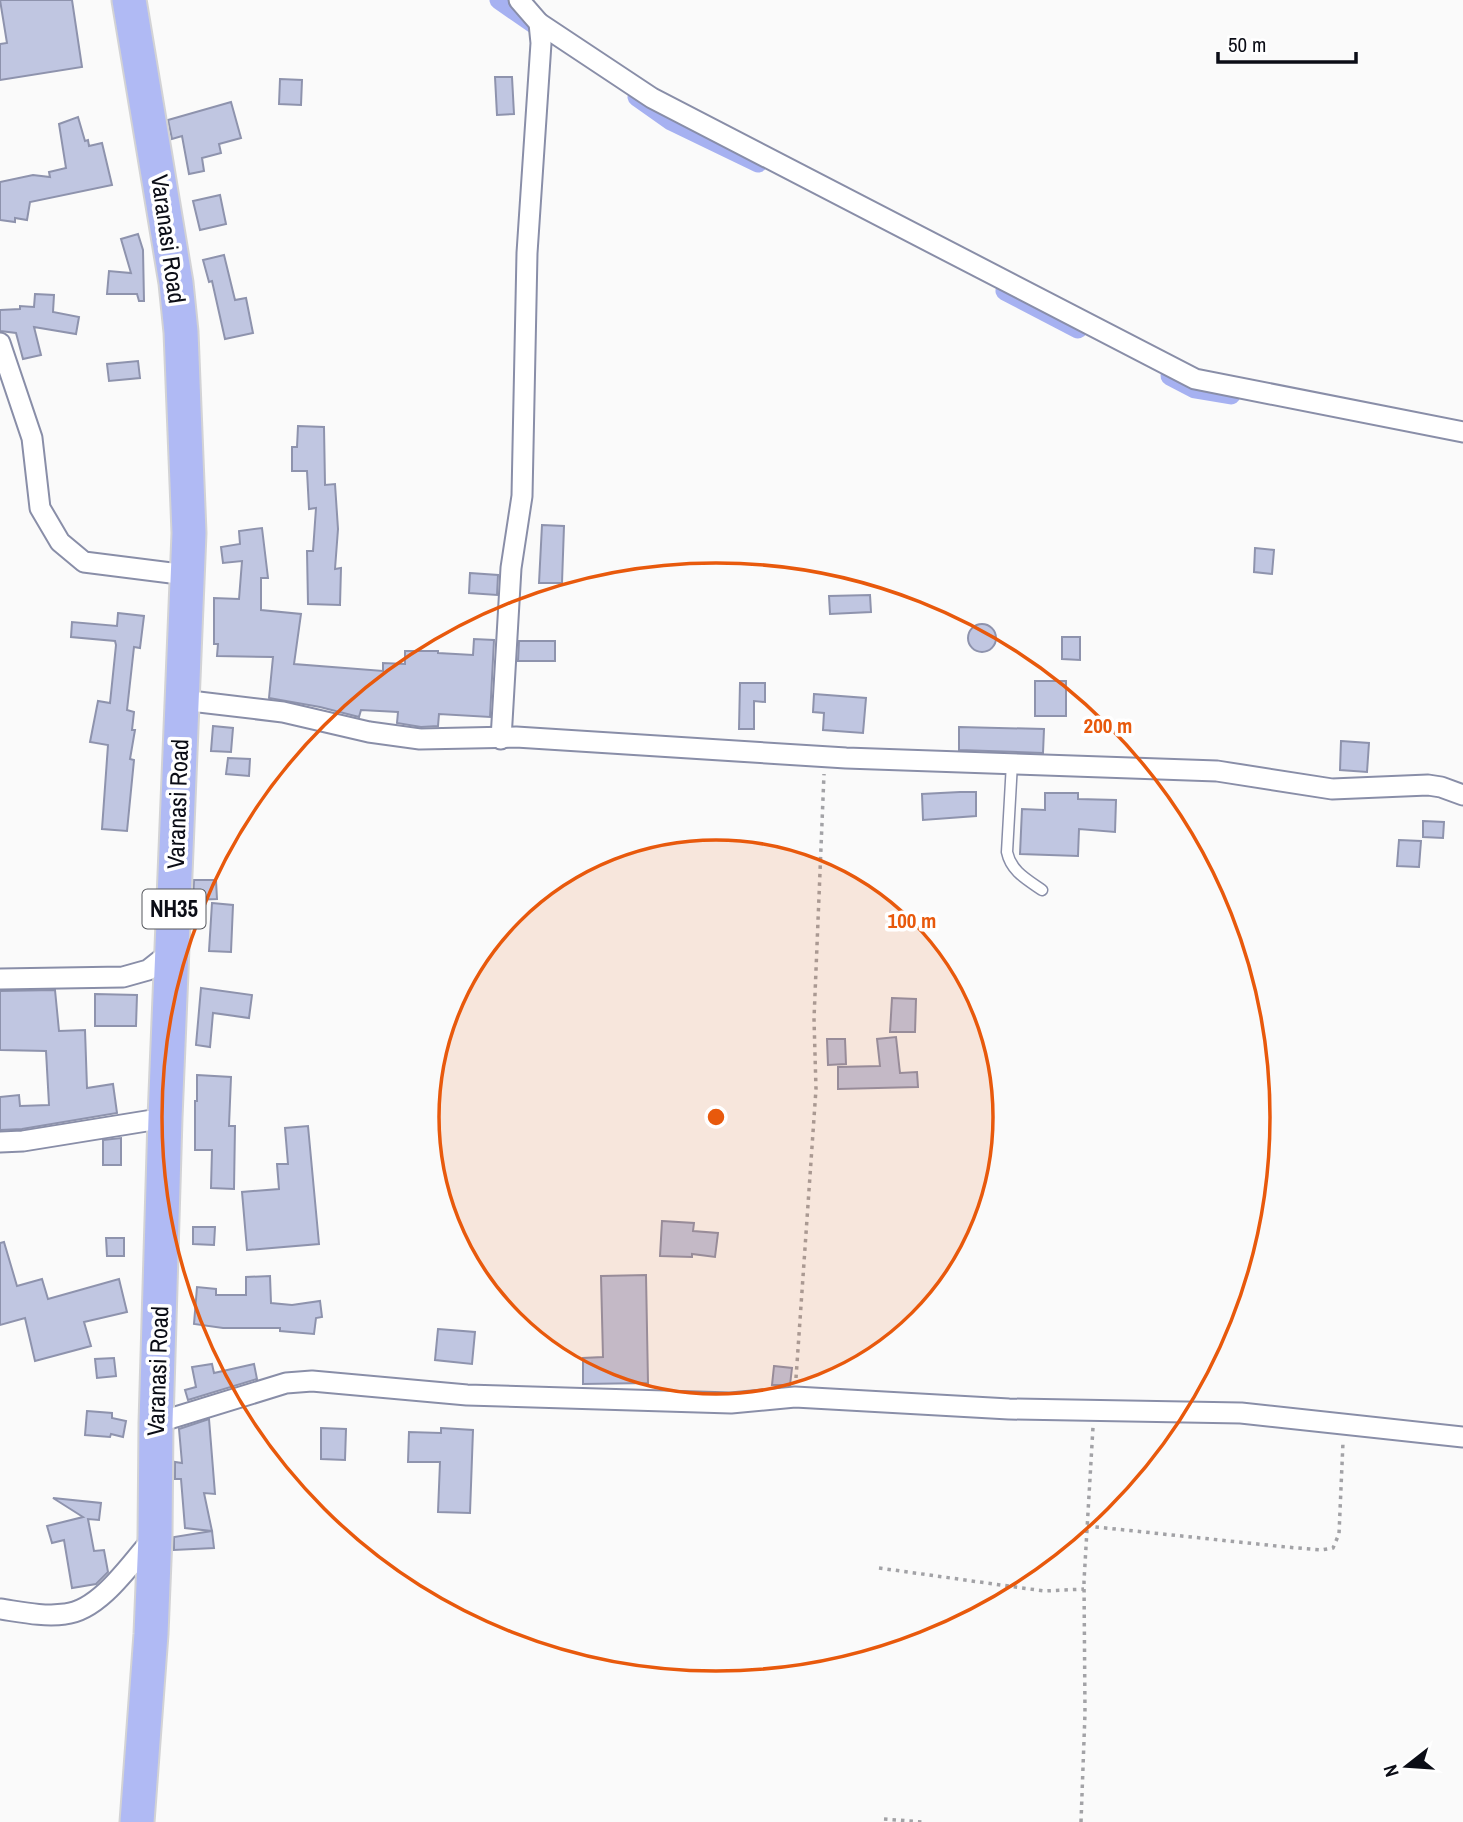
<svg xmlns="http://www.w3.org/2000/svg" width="1463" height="1822" viewBox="0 0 1463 1822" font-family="'Archivo Narrow',sans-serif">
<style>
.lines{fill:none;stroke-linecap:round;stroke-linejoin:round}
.canal{stroke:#a6b1f1;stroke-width:19}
.building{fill:#c0c6e1;stroke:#8e93ad;stroke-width:2}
.service-casing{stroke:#898ea8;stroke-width:13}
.minor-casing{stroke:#898ea8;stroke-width:23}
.trunk-casing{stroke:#d3d3d5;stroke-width:37}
.path{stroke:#a2a2a6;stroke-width:3.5;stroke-dasharray:3.5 5;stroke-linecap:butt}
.service{stroke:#fff;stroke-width:10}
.minor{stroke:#fff;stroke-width:19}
.trunk{stroke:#b0baf4;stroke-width:33}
.ring{fill:none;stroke:#e8590c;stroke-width:3.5}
.labels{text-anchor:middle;stroke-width:7;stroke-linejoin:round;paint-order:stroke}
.shield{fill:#fff;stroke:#54565c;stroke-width:2}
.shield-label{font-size:23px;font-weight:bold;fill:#0b0d16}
.street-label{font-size:24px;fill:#0b0d16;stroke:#fff}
.centre{fill:#e8590c;stroke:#fff;stroke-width:3.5}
.ring-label{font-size:21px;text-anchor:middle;font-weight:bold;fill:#e8590c;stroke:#fff;stroke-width:7;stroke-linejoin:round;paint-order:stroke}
</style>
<rect width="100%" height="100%" fill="#fafafa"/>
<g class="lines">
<g class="canal">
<path d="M499,0L538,27"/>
<path d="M637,97L671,121L758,163"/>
<path d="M1005,291L1078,329"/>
<path d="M1170,376L1195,389L1231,395"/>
</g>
</g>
<g class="building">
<path d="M0,0H72L82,67L0,80V44L7,43Z"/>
<path d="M495,77H512L514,114L497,115Z"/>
<path d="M280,79L302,80L301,105L279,104Z"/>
<path d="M231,102L241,138L219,144L221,153L202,158L204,171L189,174L182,136L172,139L168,120Z"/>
<path d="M78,117L85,141L88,140L89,146L102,143L112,185L30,202L27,220L15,218V222L0,220V182L33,175L50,177L49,172L66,168L59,124Z"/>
<path d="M220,195L226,224L200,230L193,201Z"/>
<path d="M138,234L143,250L144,301H139L137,294H107L109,271L131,273L121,239Z"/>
<path d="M224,255L235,300L246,298L253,333L225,339L212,281L209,282L203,260Z"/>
<path d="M35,294L54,295L53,312L79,317L76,334L34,327L41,355L23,359L16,333L0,331V310L20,309V306L34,307Z"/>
<path d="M138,361L140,378L109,381L107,364Z"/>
<path d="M298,426L324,427L325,485L335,484L338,529L335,569L341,568L340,605L308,604L307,551H313L316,508L309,509L307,471H292V447H297Z"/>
<path d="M542,525L564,526L562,583H539Z"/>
<path d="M262,528L268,578H261V610L301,614L294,664L383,671V663L405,664V651H438V653L473,655L474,639L494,640L490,717L439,714L438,726L421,727L397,723L398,712L361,710L359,717L320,707L269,698L273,657L217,656L218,644H214V598L239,599L242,561L223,563L221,547L240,544L239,531Z"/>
<path d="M1255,548L1274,550L1272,574L1254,572Z"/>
<path d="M470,573L498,575L497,595L469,593Z"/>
<path d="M870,595L871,612L830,614L829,596Z"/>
<path d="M118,613L144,616L140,648L134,647L127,710L134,712L132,730H135L130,759L134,760L127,831L102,829L108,745L90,742L98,701L110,703L116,645L115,641L71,637L72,622L117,626Z"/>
<circle cx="982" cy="638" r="14"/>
<path d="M1062,637H1080V660L1062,659Z"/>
<path d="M519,641H555V661H518Z"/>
<rect x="1035" y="681" width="31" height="35"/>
<path d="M740,683H765V702L754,701V729H739Z"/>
<path d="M814,694L866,698L863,733L823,730L824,713L813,712Z"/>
<path d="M213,726L233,728L231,752L211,751Z"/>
<path d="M959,727L1044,729L1043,753L959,750Z"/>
<path d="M1341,741L1369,743L1367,772L1340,770Z"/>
<path d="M228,758L250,759L249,776L226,774Z"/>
<path d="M960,792H976V816L923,820L922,794Z"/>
<path d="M1045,793H1078V799L1116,800L1115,832L1079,829L1078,856L1020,854L1022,809L1045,810Z"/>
<path d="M1423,821L1444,822L1443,838L1423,837Z"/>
<path d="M1399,840L1421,841L1419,867L1397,866Z"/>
<path d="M194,880H216L217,899L193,900Z"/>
<path d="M212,903L233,905L231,952L209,951Z"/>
<path d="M201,988L252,995L249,1018L213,1013L210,1047L196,1045Z"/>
<path d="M55,990L59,1031L85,1030L87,1088L113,1084L117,1113L22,1129L0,1130V1097L19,1095L20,1106L49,1105L46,1051L0,1050V991Z"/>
<path d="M95,994L137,995L136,1026H95Z"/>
<path d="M892,998L916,999L915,1032H890Z"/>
<path d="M896,1037L900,1073L917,1072L918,1087L838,1089V1067L880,1066L877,1039Z"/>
<path d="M827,1039H845L846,1064L828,1065Z"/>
<path d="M197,1075L231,1077L229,1126H235L234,1189L211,1188L212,1150H195V1101H197Z"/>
<path d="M308,1126L319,1244L247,1250L242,1192L279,1189L277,1164H288L285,1128Z"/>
<path d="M121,1138V1165H103V1140Z"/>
<path d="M662,1221L694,1223L693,1231L718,1233L715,1257L692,1254V1257L660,1256Z"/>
<path d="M193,1227H215L214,1245L193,1244Z"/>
<path d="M106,1238H124V1256H107Z"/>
<path d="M4,1242L17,1286L42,1279L48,1299L119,1279L127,1312L84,1322L91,1346L35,1361L25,1318L0,1325V1243Z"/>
<path d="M646,1275L648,1383L583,1384V1358L603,1357L601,1276Z"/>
<path d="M270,1276L271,1303L292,1305L320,1301L322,1317L316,1318L314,1334L280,1331V1328H223L194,1324L197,1287L216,1289V1295H246V1277Z"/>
<path d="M438,1329L475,1332L472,1364L435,1360Z"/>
<path d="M114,1358L116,1376L97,1378L95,1359Z"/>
<path d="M212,1364L214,1373L254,1364L257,1379L188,1400L185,1390L196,1387L192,1367Z"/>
<path d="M774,1366L792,1368L790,1385H772Z"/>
<path d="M87,1411L112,1413V1418L126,1421L123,1437L111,1434L110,1437L85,1435Z"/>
<path d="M209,1419L215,1494L204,1493L212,1531L185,1528L181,1479H175V1462L182,1463L179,1429Z"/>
<path d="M321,1428L346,1429L345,1460L321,1459Z"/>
<path d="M441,1428L473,1430L470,1513L438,1512L440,1462H408L409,1432L441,1433Z"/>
<path d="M53,1498L101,1503L99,1520L88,1519L94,1551L104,1550L108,1572L96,1584L72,1588L64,1540L52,1543L47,1526L83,1517Z"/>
<path d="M212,1531L214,1548L174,1550V1537Z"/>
</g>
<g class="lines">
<defs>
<path id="service" d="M1012,763L1007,852C1011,871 1026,879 1042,890"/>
<g id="minor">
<path d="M539,23L652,98L1195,379L1463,432"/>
<path d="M0,343L32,438L40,508L60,542L84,562L187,575"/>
<path d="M182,700L283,712L369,732L420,739L516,737L846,758L1217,771L1332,789L1428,785L1441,787L1463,795"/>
<path d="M501,739L511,568L522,496L527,253L541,43L539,23L519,0"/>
<path d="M0,979L123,977L148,970L172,951"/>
<path d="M0,1142L23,1141L165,1118"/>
<path d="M156,1423L286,1383L312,1381L467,1395L731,1403L795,1397L1009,1409L1241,1413L1463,1437"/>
<path d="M0,1609C21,1612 44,1617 65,1614C100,1611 132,1562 154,1537"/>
</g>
<path id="trunk" d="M129,0L176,283L181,332L189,533L165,1118L156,1423L155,1536L151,1634L137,1822"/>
</defs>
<use href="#service" class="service-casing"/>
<use href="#minor" class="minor-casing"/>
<use href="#trunk" class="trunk-casing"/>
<g class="path">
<path d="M796,1378L816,1089L814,1019L824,774"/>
<path d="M1087,1526L1286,1547L1321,1550L1333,1548L1339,1534L1343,1442"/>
<path d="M879,1568L1044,1591L1084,1589"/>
<path d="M884,1819L922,1822"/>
<path d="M1081,1822L1085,1713L1084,1581L1093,1427"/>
</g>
<use href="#service" class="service"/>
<use href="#minor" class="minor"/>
<use href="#trunk" class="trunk"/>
</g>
<circle cx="716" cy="1117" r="277" fill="#e8590c" fill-opacity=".12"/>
<g class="ring">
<circle cx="716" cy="1117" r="277"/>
<circle cx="716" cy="1117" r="554"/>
</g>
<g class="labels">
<rect class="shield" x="142.5" y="889.5" width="63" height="39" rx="5"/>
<g class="shield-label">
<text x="174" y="917">NH35</text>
</g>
<g class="street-label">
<text transform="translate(168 239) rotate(82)" y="8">Varanasi Road</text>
<text transform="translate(178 804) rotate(-88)" y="8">Varanasi Road</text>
<text transform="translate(158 1371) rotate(-88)" y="8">Varanasi Road</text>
</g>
</g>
<circle cx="716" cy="1117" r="10" class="centre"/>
<g class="ring-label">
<text x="1108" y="733">200 m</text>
<text x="912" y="928">100 m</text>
</g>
<g transform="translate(1407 1766) rotate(253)" stroke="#ffffff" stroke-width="5" paint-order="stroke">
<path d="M0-5L12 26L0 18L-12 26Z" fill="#0b0d16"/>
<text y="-10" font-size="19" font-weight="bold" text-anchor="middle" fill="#0b0d16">N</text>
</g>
<path d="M1218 52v10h138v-10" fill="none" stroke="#0b0d16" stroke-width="3.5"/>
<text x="1228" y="52" font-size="21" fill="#0b0d16" stroke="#ffffff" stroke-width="5" paint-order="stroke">50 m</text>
</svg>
